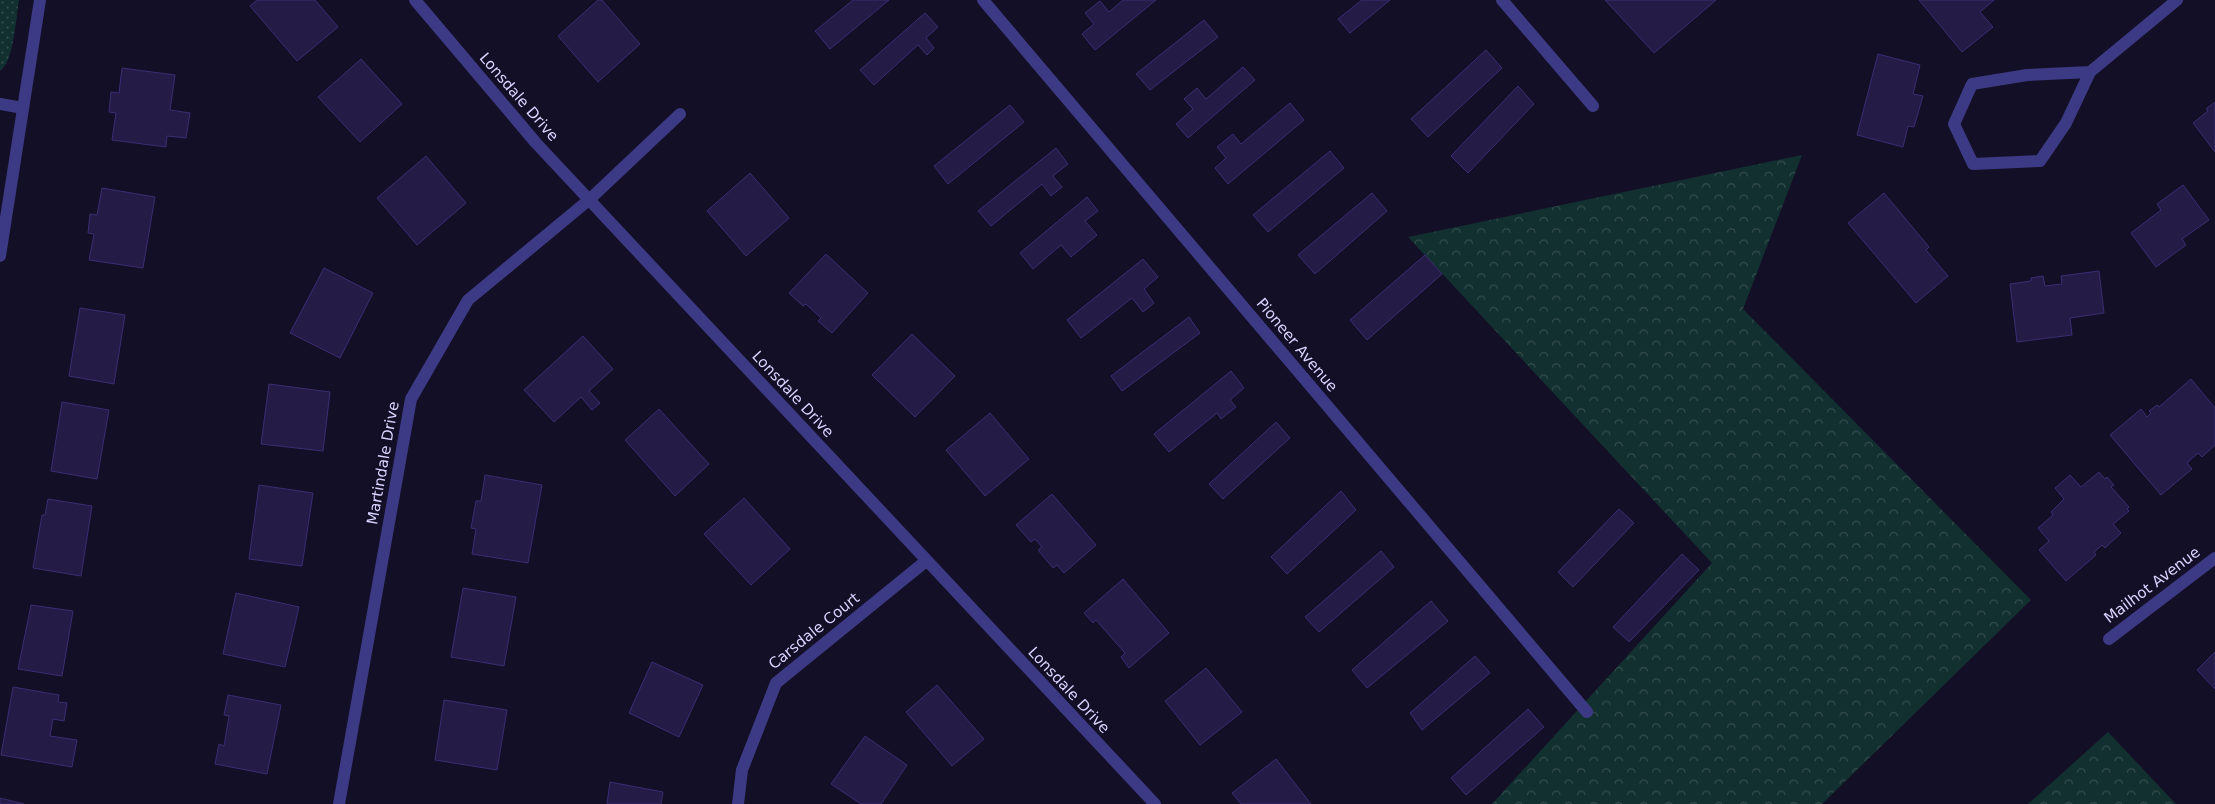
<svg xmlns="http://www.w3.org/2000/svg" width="2215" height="804" viewBox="0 0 2215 804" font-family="'DejaVu Sans',sans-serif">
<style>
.grass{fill:url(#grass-dots)}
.forest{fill:url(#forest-crowns)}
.building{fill:#241b47;stroke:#3b2d73}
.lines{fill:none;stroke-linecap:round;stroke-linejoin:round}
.street{stroke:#3d3a85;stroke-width:12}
.labels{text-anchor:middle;stroke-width:4;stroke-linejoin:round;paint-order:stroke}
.street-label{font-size:15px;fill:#d9d4ff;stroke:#130f26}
</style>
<defs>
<pattern id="grass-dots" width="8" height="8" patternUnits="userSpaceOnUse" patternTransform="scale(1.25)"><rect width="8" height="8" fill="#12302f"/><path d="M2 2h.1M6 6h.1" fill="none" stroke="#344d4e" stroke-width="1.8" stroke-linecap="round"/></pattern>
<pattern id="forest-crowns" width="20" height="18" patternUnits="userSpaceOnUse" patternTransform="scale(1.25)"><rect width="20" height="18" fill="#12302f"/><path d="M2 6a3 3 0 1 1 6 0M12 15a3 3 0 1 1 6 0" fill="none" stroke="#344d4e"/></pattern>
</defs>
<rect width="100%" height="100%" fill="#130f26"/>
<path class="grass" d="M0,0H19C16,17 14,62 0,71Z"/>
<g class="forest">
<path d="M1802,155L1743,309L2031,600L1822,804H1492L1712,563L1408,237Z"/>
<path d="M2108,732L2176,804H2028Z"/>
</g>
<g class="building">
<path d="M257,0H315L338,27L297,61L250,6Z"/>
<path d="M598,0H602L640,44L598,82L558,36Z"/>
<path d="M853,0H889L830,49L815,31Z"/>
<path d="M1123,0H1156L1095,50L1082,34L1094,24L1085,13L1100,1L1109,12Z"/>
<path d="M1362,0H1390L1350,33L1338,19Z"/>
<path d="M1605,0H1716L1654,53Z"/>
<path d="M1919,0H1994L1980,12L1993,27L1962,52Z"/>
<path d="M925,13L938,27L926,38L934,48L927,55L918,45L874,85L860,70Z"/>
<path d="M1204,20L1218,37L1150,90L1136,74Z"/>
<path d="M1486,50L1502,68L1428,137L1411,119Z"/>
<path d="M1878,54L1920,65L1913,94L1923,96L1914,127L1908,126L1903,147L1857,135Z"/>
<path d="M361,59L402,104L360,142L318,97Z"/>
<path d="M1243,67L1255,80L1188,138L1176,124L1193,109L1184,99L1197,88L1206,99Z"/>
<path d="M122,68L175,75L170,110L190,113L186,138L167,136L166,147L112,140L116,113L109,112L111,92L119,93Z"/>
<path d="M1518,86L1534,104L1468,173L1451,156Z"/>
<path d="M2215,102V152L2193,123L2208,111L2206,109Z"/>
<path d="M1290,103L1304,120L1228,184L1215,168L1226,158L1217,147L1233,134L1241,144Z"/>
<path d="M1010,105L1024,122L948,184L934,166Z"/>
<path d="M1056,148L1068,164L1053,176L1062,187L1051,196L1042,184L991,226L978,211Z"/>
<path d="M1330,151L1344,168L1268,232L1253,215Z"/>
<path d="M426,156L466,203L417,245L377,198Z"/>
<path d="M750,173L789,218L746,256L707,211Z"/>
<path d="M2183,185L2209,220L2182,239L2186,245L2156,267L2131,233L2161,210L2157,204Z"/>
<path d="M102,188L155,197L143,268L89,260L94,234L88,233L90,214L97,215Z"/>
<path d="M1372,193L1387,211L1315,274L1298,255Z"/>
<path d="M1884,193L1929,247L1926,250L1948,276L1916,303L1848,223Z"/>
<path d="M1087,197L1098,211L1085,221L1097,235L1071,257L1061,245L1033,269L1020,253Z"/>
<path d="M826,254L868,293L832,333L818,321L821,318L806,304L803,306L789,293Z"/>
<path d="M1425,255L1442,274L1367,340L1350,320Z"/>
<path d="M1143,259L1158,277L1144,289L1154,303L1143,312L1132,298L1081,338L1067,320Z"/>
<path d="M324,268L373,293L340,358L290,333Z"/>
<path d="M2099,271L2104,313L2070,318L2072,335L2017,342L2010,284L2031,281V278L2043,276L2045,286L2062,284L2061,276Z"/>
<path d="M80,308L125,315L114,384L69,376Z"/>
<path d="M1189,317L1200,333L1122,391L1111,376Z"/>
<path d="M912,334L955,376L915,417L872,375Z"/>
<path d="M583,336L613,369L589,391L600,403L592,410L581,397L554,422L524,390Z"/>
<path d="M1231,371L1244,388L1230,400L1236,407L1221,419L1217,413L1169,452L1154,434Z"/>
<path d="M2191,379L2215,408V445L2202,457L2198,453L2187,463L2192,469L2161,495L2110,435L2141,409L2147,417L2151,413L2149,411L2157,405L2159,407Z"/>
<path d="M269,384L330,392L323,451L261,444Z"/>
<path d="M62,402L109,410L97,479L51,471Z"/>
<path d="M659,409L709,464L675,496L625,440Z"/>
<path d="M990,413L1029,459L985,496L946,450Z"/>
<path d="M1276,422L1290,438L1223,499L1209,484Z"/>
<path d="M2099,472L2105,479L2107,477L2114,485L2111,487L2129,507L2127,509L2129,511L2113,524L2121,533L2105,548L2102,545L2094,552L2096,555L2066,581L2039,550L2049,541L2038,528L2053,515L2051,512L2064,499L2055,488L2070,475L2081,487Z"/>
<path d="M485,475L542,485L528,563L472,554L476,529L471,528L476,501H481Z"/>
<path d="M259,485L313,493L302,566L249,559Z"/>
<path d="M1341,491L1356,510L1287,574L1271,557Z"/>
<path d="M1052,494L1096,545L1064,573L1057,565L1053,568L1038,550L1042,547L1035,539L1031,542L1016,525Z"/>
<path d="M744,498L790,549L751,585L704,534Z"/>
<path d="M48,499L92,506L81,576L33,568L42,515H45Z"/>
<path d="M1619,509L1634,523L1573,587L1558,572Z"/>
<path d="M1381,551L1394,567L1319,632L1305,617Z"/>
<path d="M1682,554L1699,570L1629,642L1613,627Z"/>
<path d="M1123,579L1169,633L1129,668L1121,657L1125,653L1096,620L1093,623L1084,613Z"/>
<path d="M463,588L516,597L504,666L451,657Z"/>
<path d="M236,593L299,607L285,667L223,654Z"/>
<path d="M1431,601L1448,621L1367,688L1352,670Z"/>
<path d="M31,605L73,611L62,676L18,669Z"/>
<path d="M2215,652V689L2197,670Z"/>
<path d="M1475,656L1490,673L1422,730L1410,713Z"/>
<path d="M652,662L703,685L679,737L629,713Z"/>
<path d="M1206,668L1242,712L1200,745L1165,701Z"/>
<path d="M937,685L984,739L952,766L906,712Z"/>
<path d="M13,687L59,695L58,702L67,703L64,721L53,719L50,736L77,740L72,767L1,755Z"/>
<path d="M228,695L281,705L267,774L215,764L219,744L224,746L229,716L224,715Z"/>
<path d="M444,700L507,710L497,770L435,760Z"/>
<path d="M1528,709L1544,727L1466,795L1451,778Z"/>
<path d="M865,736L907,765L881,804H861L831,784Z"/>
<path d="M1276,759L1311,804H1241L1232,793Z"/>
<path d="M610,782L663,792L661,804H607Z"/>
<path d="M0,798L24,804H0Z"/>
</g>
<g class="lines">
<g class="street">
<path d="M415,0L536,143L1155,804"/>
<path d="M983,0L1587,712"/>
<path d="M1502,0L1593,106"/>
<path d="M2090,72L2027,75L1972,84L1954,124L1973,164L2040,161L2066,123L2090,72L2177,0"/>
<path d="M0,104L23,108"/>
<path d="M0,256L40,0"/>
<path d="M2109,639L2215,558"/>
<path d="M339,804L411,399L468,300L590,199L680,114"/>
<path d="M738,804L742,770L776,683L926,561"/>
</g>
</g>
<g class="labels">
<g class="street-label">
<text transform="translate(519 97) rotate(49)" y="5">Lonsdale Drive</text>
<text transform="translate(1297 345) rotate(50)" y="5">Pioneer Avenue</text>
<text transform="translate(793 394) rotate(47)" y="5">Lonsdale Drive</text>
<text transform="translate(383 463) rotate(-80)" y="5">Martindale Drive</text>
<text transform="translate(2152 585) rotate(-37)" y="5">Mailhot Avenue</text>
<text transform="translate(814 631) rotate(-39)" y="5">Carsdale Court</text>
<text transform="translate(1069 690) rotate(47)" y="5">Lonsdale Drive</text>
</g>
</g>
</svg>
